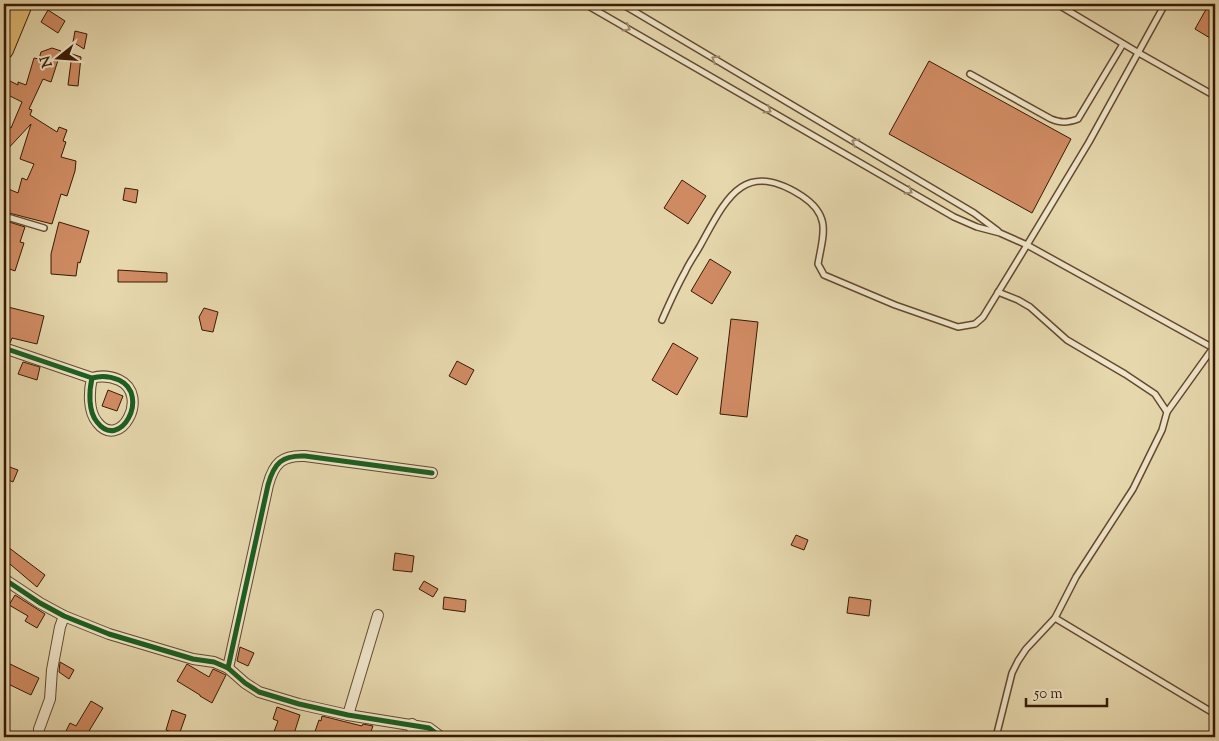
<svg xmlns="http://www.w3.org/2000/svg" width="1219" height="741" viewBox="0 0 1219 741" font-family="'Sorts Mill Goudy',serif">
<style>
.building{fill:#d08b63;stroke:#381a03}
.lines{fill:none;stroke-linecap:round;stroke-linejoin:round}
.service-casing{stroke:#64492e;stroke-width:8}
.minor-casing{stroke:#64492e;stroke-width:12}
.trunk-casing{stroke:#381a03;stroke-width:20}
.service{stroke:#efe5ca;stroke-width:5}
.minor{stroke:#efe5ca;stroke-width:10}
.trunk{stroke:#e3bc76;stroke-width:18}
.cycleway-casing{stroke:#efe5ca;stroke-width:8}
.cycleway{stroke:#1b5e20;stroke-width:5}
.oneway{stroke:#9d8a70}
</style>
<rect width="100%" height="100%" fill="#e6d7ad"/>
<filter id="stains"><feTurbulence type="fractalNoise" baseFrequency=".004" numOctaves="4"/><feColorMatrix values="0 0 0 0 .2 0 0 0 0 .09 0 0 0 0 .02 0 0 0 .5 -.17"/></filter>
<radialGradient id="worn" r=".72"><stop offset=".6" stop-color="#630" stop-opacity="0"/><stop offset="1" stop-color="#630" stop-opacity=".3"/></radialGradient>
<g class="building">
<path d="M1209,4H1215V41L1195,29Z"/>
<path d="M48,10L65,21L58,33L41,22Z"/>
<path d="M75,31L87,34L84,49L73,42Z"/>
<path d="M52,48L61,51L51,82L43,79L29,109L32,110L30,115L57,132L59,127L67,130L63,141L66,142L61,157L76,161L75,171L67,196L61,194L52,224L9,213L10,210L4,207V187L18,193L22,178L27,180L34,164L20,159L31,124L4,153V125L11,128L22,102L4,93V78L18,85V82L26,85L34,58L39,59L41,52Z"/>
<path d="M72,54L81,57L78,86L68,85Z"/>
<path d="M929,61L1071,139L1032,213L889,134Z"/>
<path d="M682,180L706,196L688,224L664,208Z"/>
<path d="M125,188L138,190L136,203L123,200Z"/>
<path d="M6,221L25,227L20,242L24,243L15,271L4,267V229Z"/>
<path d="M59,222L89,231L80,263L78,262L76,276L51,274V254Z"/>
<path d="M710,259L731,272L712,304L691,291Z"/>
<path d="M118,270L167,273V282H118Z"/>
<path d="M4,306L44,316L37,344L12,338L10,343L4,341Z"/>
<path d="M204,308L218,312L213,332L202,330L199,317Z"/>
<path d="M731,319L758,322L747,417L720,414Z"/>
<path d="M673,343L698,358L677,395L652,380Z"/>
<path d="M457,361L474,370L466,385L449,376Z"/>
<path d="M23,362L40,367L37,380L18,374Z"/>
<path d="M108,390L123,396L117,411L102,406Z"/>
<path d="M4,465L18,470L13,482L4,478Z"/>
<path d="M796,535L808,540L804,550L791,545Z"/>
<path d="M4,544L45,575L37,587L4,559Z"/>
<path d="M395,553L414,556L412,572L393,570Z"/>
<path d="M424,581L438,589L433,597L419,589Z"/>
<path d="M15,595L45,614L37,628L25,621L28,616L9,605Z"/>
<path d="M444,597L466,600L465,612L443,609Z"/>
<path d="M849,597L871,600L869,616L847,613Z"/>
<path d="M240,647L254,653L248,666L237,661Z"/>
<path d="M60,662L74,670L69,679L59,672Z"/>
<path d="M10,664L39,678L31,695L4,682V676Z"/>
<path d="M187,664L209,677L213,669L226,675L212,703L200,696V695L177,681Z"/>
<path d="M91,701L103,708L89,731L102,737H63L70,723L76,726Z"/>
<path d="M277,707L300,715L293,737H272L278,721L273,719Z"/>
<path d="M172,710L186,715L179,735L166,730Z"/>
<path d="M322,716L362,726L363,724L373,726L369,737H313L319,720L321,721Z"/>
</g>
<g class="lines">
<defs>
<g id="service">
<path d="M585,4L954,217L977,227L1000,233L1027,245L1089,142L1165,4"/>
<path d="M622,4L974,213L998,231"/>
<path d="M1057,4L1137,52L1215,96"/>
<path d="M970,74L1051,119C1061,123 1067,123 1078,119L1123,44"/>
<path d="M4,216L44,228"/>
<path d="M662,320C669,304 676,288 685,272C689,263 695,255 700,246C726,199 743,158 802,196C832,216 823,235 818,264L824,275L895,305L958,327L975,324L983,317L1027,245L1215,349"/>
<path d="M1167,412L1215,345"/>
<path d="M1055,618L1215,714"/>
<path d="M996,737L1012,673L1018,661L1026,649L1055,618L1076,577L1133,489L1162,430L1167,412L1155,394L1125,374L1067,340L1030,307L1018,300L998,292"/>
</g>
<g id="minor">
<path d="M4,348L92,378C102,375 110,376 119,380C151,395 120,452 97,422C88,411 89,391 92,378"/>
<path d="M4,579L40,603L64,616L109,634L193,659L214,662L228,668L245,683L259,692L299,704L348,715L429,728L441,737"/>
<path d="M228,668L268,485C274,463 282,455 305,456L432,473"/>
<path d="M348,715L378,615"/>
<path d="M412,724L413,737"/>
<path d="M39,737V729L50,699L52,670L60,627L64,616"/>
</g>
<path id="trunk" d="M4,50L23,4"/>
</defs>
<use href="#service" class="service-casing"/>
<use href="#minor" class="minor-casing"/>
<use href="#trunk" class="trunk-casing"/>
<use href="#service" class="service"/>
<use href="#minor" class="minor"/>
<use href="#trunk" class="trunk"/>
<defs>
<g id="cycleway">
<path d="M4,348L92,378C102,375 110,376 119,380C151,395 120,452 97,422C88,411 89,391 92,378"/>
<path d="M4,579L40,603L64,616L109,634L193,659L214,662L228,668L245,683L259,692L299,704L348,715L429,728L441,737"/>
<path d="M228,668L268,485C274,463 282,455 305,456L432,473"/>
</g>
</defs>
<use href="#cycleway" class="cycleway-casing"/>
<use href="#cycleway" class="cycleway"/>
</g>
<defs><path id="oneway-chevron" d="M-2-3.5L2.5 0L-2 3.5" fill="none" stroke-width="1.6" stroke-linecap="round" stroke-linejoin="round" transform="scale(1.25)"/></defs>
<g class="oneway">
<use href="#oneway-chevron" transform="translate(627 28) rotate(30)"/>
<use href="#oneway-chevron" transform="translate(715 59) rotate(-149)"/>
<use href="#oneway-chevron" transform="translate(768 110) rotate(30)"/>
<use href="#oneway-chevron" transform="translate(855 142) rotate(-149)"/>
<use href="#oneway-chevron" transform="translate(909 191) rotate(30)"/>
</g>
<rect width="1219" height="741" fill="none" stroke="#e6d7ad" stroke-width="20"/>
<rect x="5" y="5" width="1209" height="731" fill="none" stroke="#381a03" stroke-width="2.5"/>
<rect x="10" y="10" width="1199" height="721" fill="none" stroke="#381a03"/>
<g transform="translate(58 58) rotate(253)" stroke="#efe5ca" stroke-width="4" paint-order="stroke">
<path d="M0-4L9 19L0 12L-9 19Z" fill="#381a03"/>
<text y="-8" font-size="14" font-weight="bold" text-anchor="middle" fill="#381a03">N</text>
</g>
<path d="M1026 698v8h81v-8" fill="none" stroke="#381a03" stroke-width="2.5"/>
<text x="1034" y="698" font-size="15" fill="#381a03" stroke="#efe5ca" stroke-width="4" paint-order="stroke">50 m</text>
<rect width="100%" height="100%" filter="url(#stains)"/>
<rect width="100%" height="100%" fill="url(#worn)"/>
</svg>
